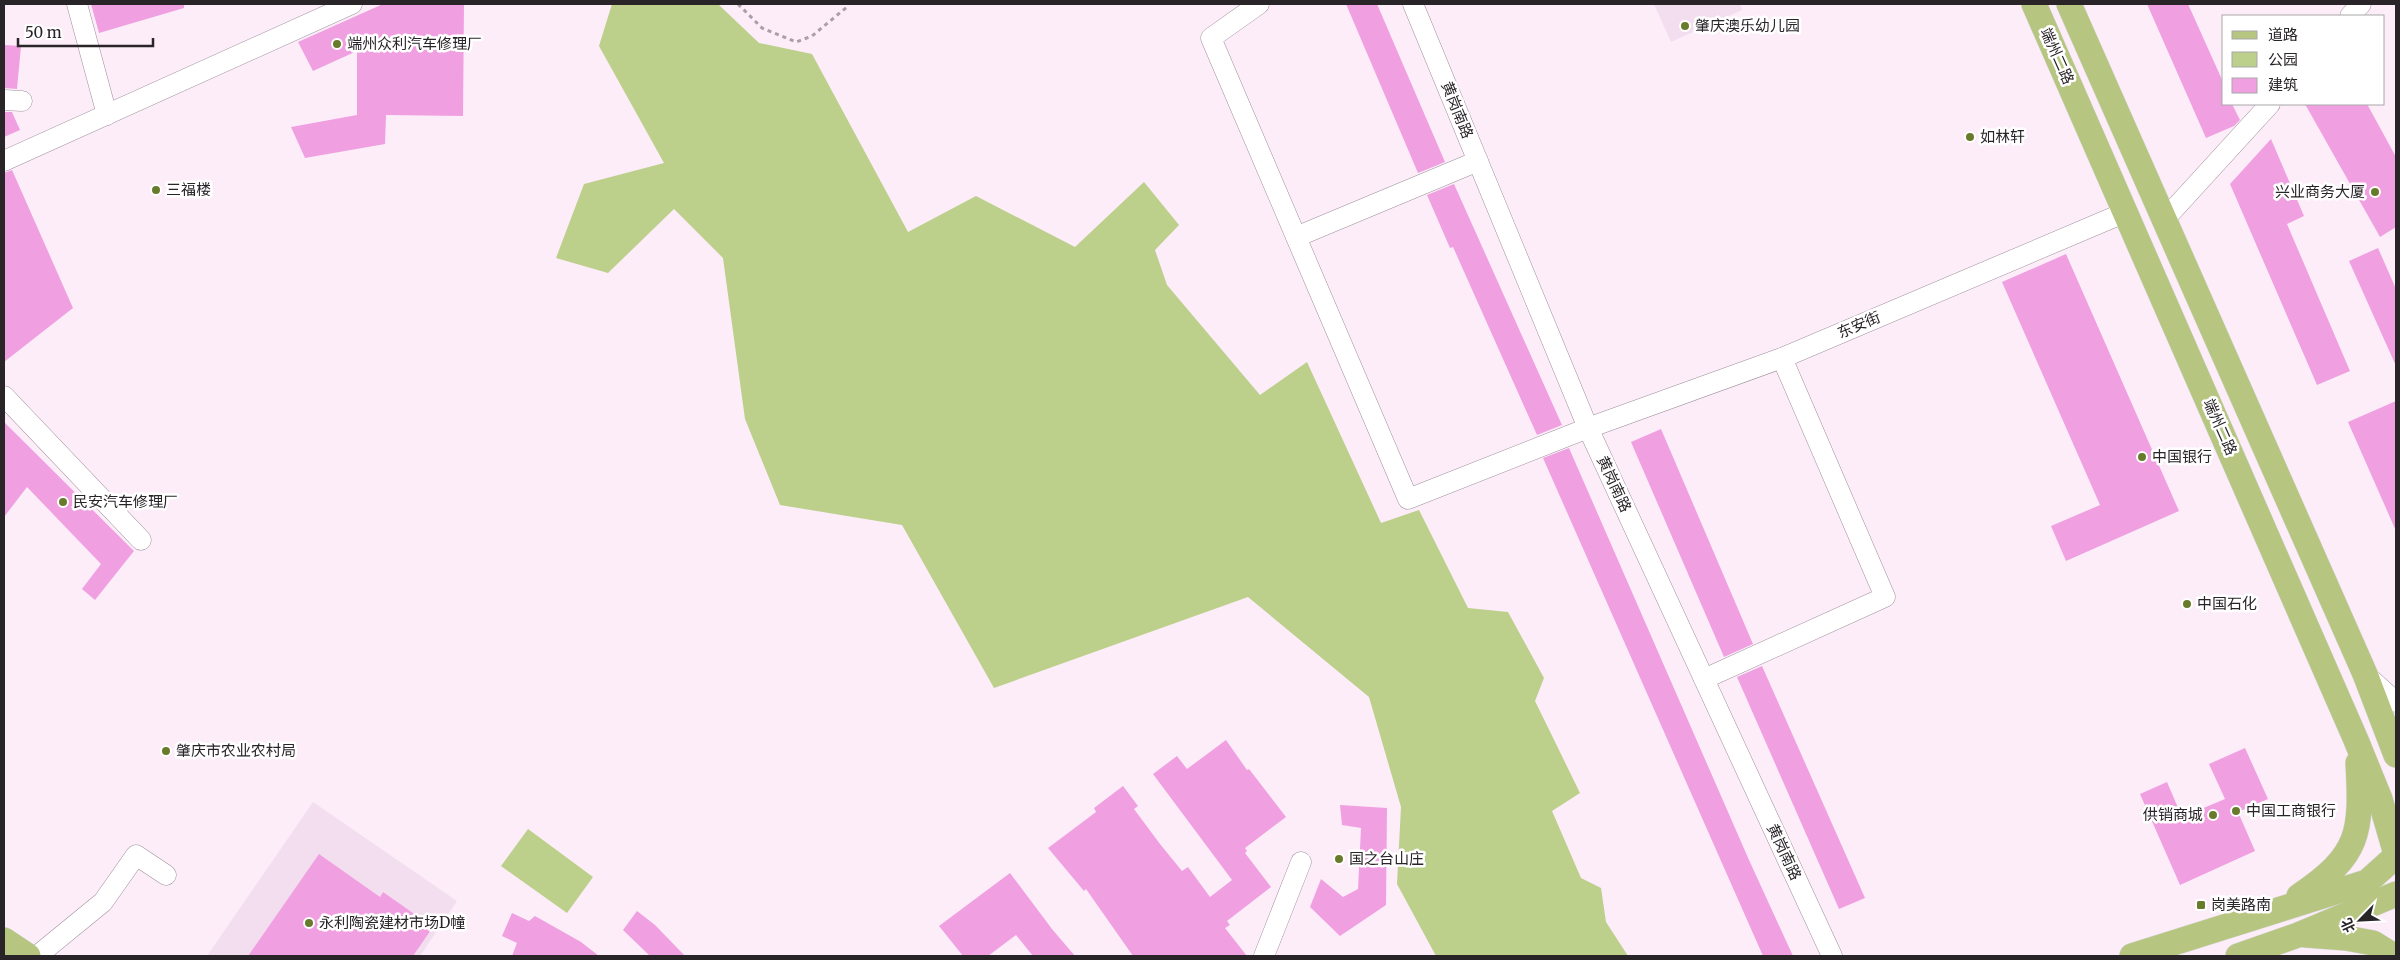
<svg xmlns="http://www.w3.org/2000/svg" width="2400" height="960" viewBox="0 0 2400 960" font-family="Merriweather,'Noto Sans SC',serif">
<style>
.built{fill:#f3deef}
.green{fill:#bccf8b}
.building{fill:#f0a0e1}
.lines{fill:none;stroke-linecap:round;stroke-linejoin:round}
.minor-casing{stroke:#9f919c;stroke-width:21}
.major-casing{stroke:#d8d8d8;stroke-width:26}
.path{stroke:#aa9fa8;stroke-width:3;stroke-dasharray:4 4;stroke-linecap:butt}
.minor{stroke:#fff;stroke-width:20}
.major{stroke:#b6c57f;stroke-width:25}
.poi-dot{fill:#677b2a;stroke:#fff;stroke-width:2}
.labels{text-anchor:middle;stroke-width:5;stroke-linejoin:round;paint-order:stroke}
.poi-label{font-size:15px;fill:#292428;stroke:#fff;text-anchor:start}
.street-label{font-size:15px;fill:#292428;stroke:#fff}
</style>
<rect width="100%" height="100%" fill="#fcedf9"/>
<g class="built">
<path d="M1654,4H1740L1742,10L1671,42Z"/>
<path d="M313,802L457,901L420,956H207Z"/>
</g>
<g class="green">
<path d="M612,4H718L759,43L812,54L908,232L976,196L1075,247L1144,182L1179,225L1155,250L1167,285L1260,395L1307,362L1381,523L1419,510L1468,608L1508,612L1544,678L1535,701L1580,793L1552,811L1581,878L1601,888L1606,922L1628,956H1436L1397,884L1401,807L1369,697L1248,597L994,688L902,525L780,505L745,419L723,258L674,209L608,273L556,258L584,184L664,163L599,46Z"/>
<path d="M528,829L593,877L567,913L501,866Z"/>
</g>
<g class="building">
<path d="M91,4H184V8L99,33Z"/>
<path d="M383,4H464L463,116L386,115L385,144L305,158L291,127L357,115V51L313,71L298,42Z"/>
<path d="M1346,4H1377L1445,162L1418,173Z"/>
<path d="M2147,4H2188L2224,84V104H2232L2240,120L2234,126L2206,138Z"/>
<path d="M4,45L21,46L17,89L4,88Z"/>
<path d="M2305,104H2367L2396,157V227L2380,237Z"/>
<path d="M4,112H12L20,130L4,137Z"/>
<path d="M2271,139L2304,216L2287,224L2350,371L2317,385L2230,184Z"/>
<path d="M12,170L73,308L4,362V173Z"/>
<path d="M1454,184L1562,425L1537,435L1453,247L1450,248L1427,195Z"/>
<path d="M2378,248L2396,289V366L2349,261Z"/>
<path d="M2066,254L2179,511L2066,561L2051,526L2100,505L2002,282Z"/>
<path d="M2396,401V531L2348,422Z"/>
<path d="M4,422L134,551L95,600L82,589L101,564L27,487L4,517Z"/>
<path d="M1661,429L1753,644L1724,657L1631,442Z"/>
<path d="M1569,448L1749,860L1793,956H1763L1543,458Z"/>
<path d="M1762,666L1865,898L1839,909L1737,677Z"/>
<path d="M1226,740L1247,770L1249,769L1286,817L1245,848L1247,851L1245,853L1271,887L1227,921L1230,925L1225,928L1247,956H1133L1086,889L1084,891L1048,848L1096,812L1094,808L1123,786L1138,806L1134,809L1160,844L1182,871L1188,867L1210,897L1232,880L1153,774L1177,756L1187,769Z"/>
<path d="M2245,748L2268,799L2238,812L2255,851L2180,885L2140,794L2167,782L2182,817L2225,799L2209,764Z"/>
<path d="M1340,805L1387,808L1386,905L1340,936L1310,907L1321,879L1343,897L1358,889L1361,828L1342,825Z"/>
<path d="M319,854L380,897L383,892L433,927L413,956H248Z"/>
<path d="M1010,873L1052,929L1075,956H1033L1016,935L988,956H963L939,926Z"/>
<path d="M637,911L655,925L685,956H650L623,930Z"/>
<path d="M512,913L529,921L535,916L581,942L599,956H512L517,943L502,936Z"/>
</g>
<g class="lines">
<defs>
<g id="minor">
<path d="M77,4L107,115"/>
<path d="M1259,4L1211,38L1408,499L1588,428L1782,358L2126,212"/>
<path d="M1413,4L1588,428L1832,956"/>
<path d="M2350,16L2361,4"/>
<path d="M4,100L22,101"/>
<path d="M4,161L352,4"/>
<path d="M2164,220L2270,104"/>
<path d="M1296,237L1478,161"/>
<path d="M4,396L141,540"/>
<path d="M2366,675L2396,702"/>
<path d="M1704,679L1885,597L1782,358"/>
<path d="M37,956L103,902L136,855L166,875"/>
<path d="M1264,956L1301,862"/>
</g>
<g id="major">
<path d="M2034,4L2356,740L2380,799L2396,854"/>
<path d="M2069,4L2365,674L2396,755"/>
<path d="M2299,896C2360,855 2362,833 2358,763"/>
<path d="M2306,935L2346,938L2373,943L2394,956"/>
<path d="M4,940L28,956"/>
<path d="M2132,956L2367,882L2396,856"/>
<path d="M2238,956L2298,935L2396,894"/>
</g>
</defs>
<use href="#minor" class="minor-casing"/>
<use href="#major" class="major-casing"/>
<path class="path" d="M738,4L762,28L796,42L812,36L847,7"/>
<use href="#minor" class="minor"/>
<use href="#major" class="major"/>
</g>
<g class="poi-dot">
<circle cx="1685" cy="26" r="5"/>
<circle cx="337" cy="44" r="5"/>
<circle cx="1970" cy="137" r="5"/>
<circle cx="156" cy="190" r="5"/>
<circle cx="2375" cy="192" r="5"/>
<circle cx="2142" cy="457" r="5"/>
<circle cx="63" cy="502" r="5"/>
<circle cx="2187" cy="604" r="5"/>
<circle cx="166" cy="751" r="5"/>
<circle cx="2236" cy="811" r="5"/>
<circle cx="2213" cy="815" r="5"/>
<circle cx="1339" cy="859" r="5"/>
<rect x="2196" y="900" width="10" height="10" rx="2.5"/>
<circle cx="309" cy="923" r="5"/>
</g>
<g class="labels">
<g class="poi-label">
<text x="1695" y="31">肇庆澳乐幼儿园</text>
<text x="347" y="49">端州众利汽车修理厂</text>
<text x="1980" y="142">如林轩</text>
<text x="166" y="195">三福楼</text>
<text x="2365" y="197" text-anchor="end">兴业商务大厦</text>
<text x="2152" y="462">中国银行</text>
<text x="73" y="507">民安汽车修理厂</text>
<text x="2197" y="609">中国石化</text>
<text x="176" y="756">肇庆市农业农村局</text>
<text x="2246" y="816">中国工商银行</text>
<text x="2203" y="820" text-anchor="end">供销商城</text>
<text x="1349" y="864">国之台山庄</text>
<text x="2211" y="910">岗美路南</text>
<text x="319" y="928">永利陶瓷建材市场D幢</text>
</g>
<g class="street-label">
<text transform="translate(2057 56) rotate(66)" y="5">端州二路</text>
<text transform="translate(1457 110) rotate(68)" y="5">黄岗南路</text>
<text transform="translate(1859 325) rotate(-23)" y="5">东安街</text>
<text transform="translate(2220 427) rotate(66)" y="5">端州二路</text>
<text transform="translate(1614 484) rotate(65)" y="5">黄岗南路</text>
<text transform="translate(1784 852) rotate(65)" y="5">黄岗南路</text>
</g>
</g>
<rect width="2400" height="960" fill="none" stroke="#292428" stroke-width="10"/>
<rect x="2222" y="15" width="162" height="90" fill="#ffffff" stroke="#a9a7a9"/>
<rect x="2232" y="31" width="25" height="8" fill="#b6c57f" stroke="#a9a7a9"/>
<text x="2268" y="40" font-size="15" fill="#292428">道路</text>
<rect x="2232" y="52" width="25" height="15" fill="#bccf8b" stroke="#a9a7a9"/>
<text x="2268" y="65" font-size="15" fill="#292428">公园</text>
<rect x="2232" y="78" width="25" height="15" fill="#f0a0e1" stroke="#a9a7a9"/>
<text x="2268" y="90" font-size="15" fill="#292428">建筑</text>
<g transform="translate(2360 920) rotate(246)" stroke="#ffffff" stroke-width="4" paint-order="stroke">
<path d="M0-4L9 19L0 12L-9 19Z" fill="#292428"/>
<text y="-8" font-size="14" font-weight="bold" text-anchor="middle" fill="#292428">北</text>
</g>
<path d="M18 38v8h135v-8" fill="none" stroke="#292428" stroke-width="2.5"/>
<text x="25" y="38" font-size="15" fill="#292428" stroke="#ffffff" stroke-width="4" paint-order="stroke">50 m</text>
</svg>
